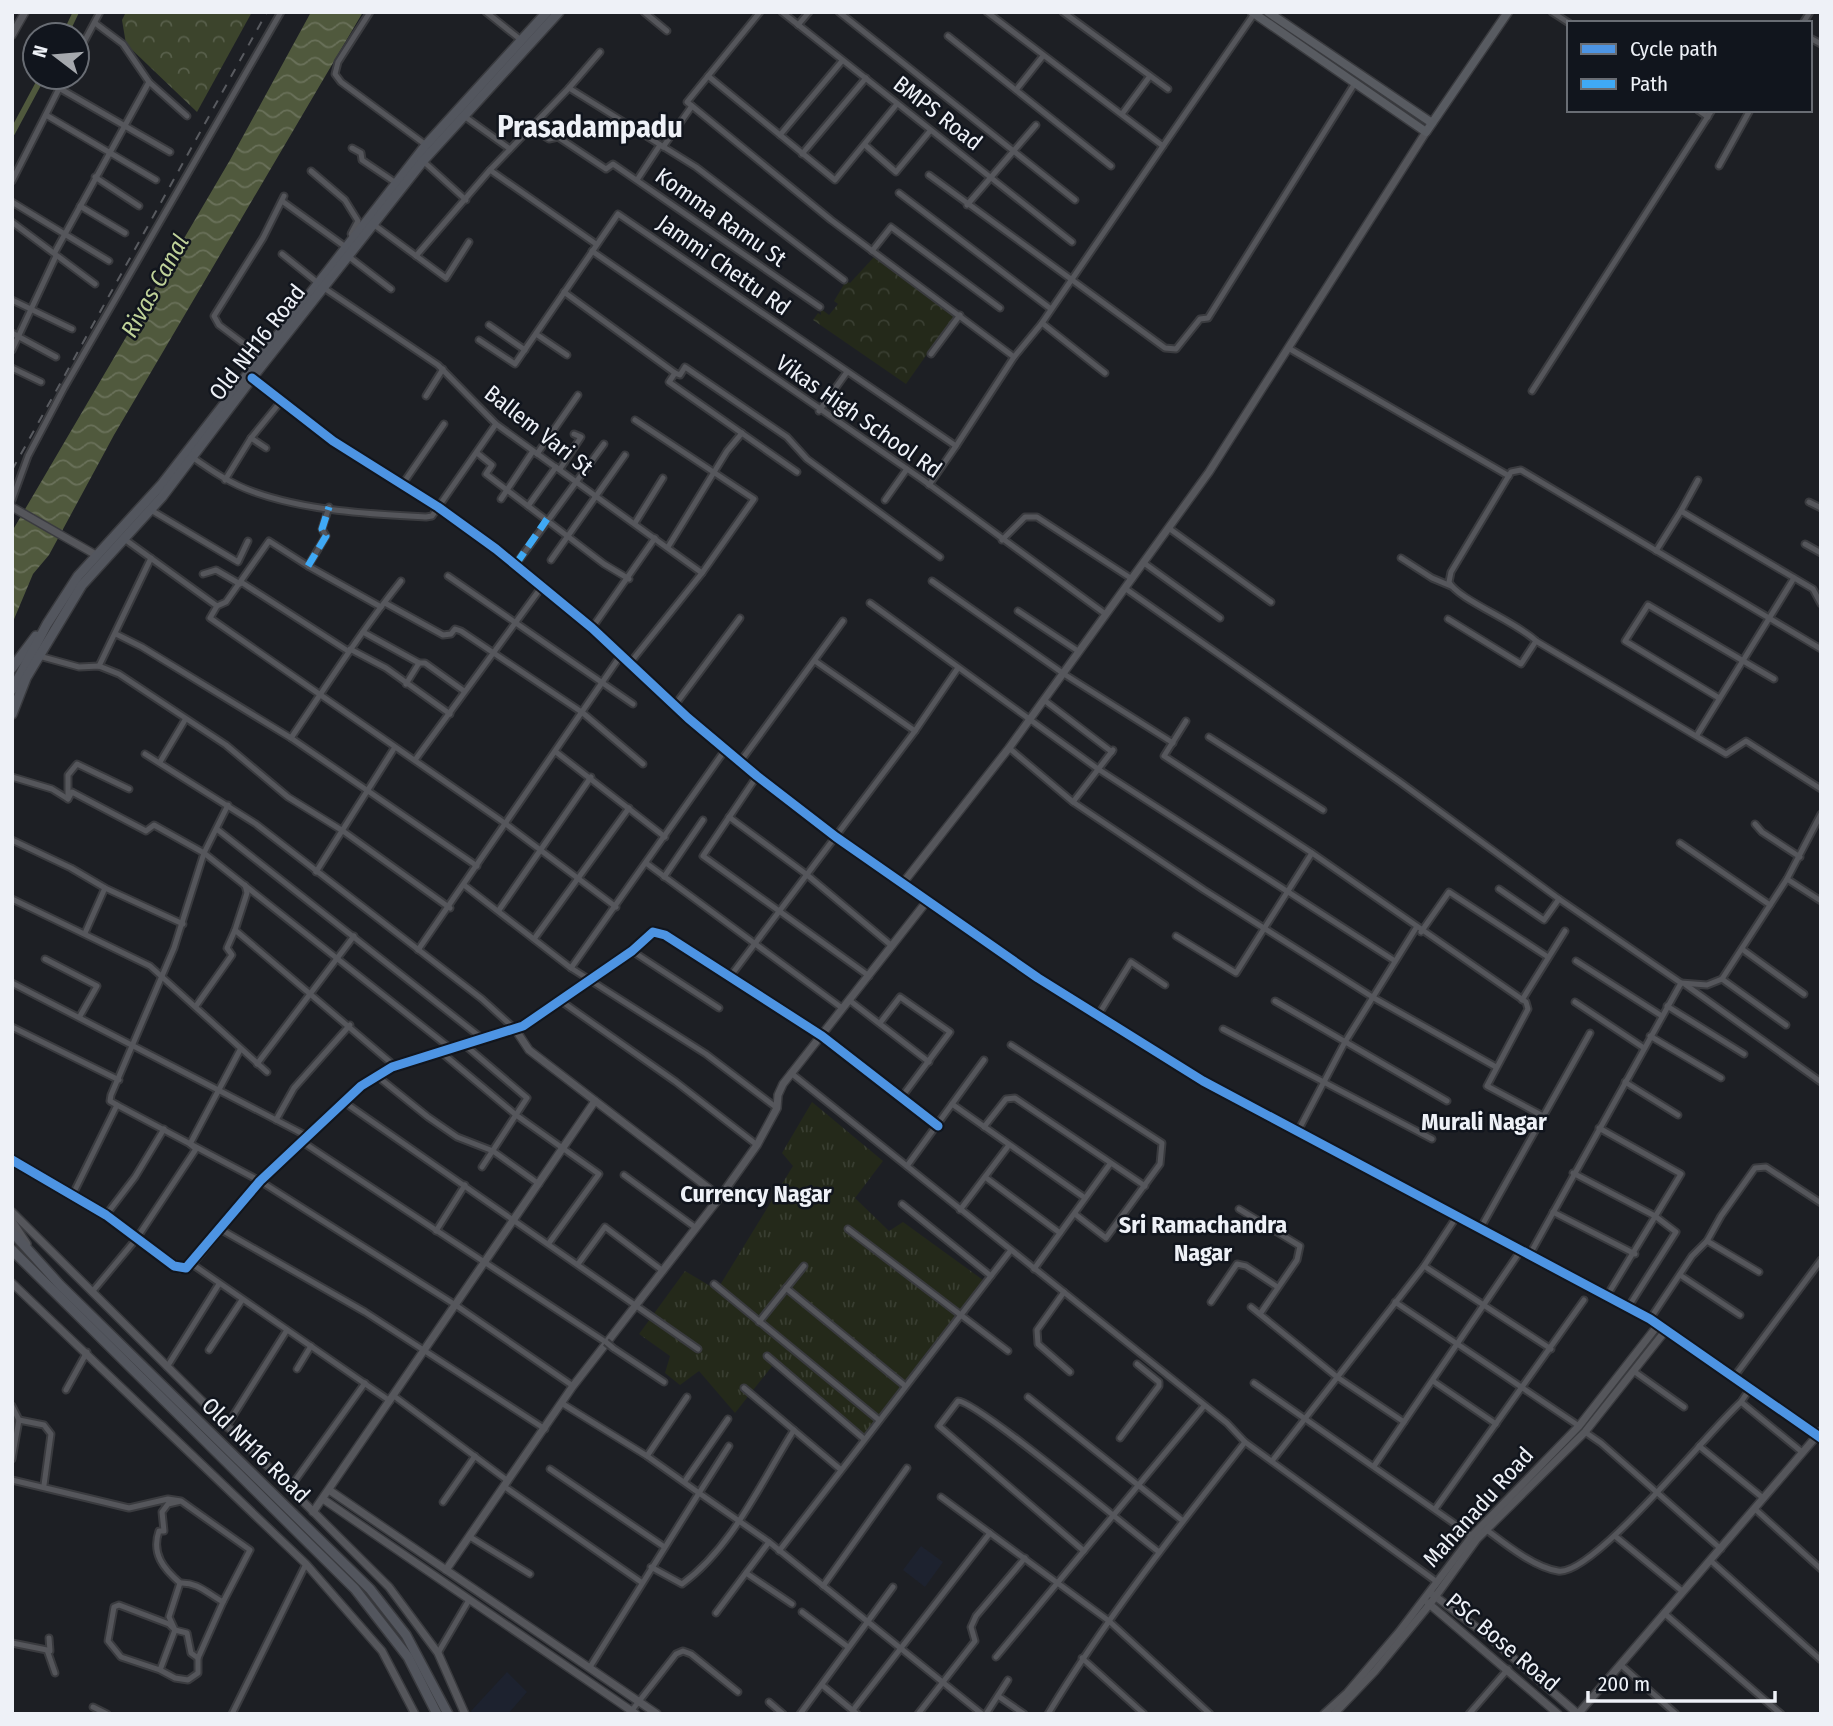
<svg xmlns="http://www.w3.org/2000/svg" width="1833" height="1726" viewBox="0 0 1833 1726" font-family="'Fira Sans Condensed',sans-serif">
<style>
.built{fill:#1d222f}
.grass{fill:url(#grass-tufts)}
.forest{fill:url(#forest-crowns)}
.park{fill:url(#park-crowns)}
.water{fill:url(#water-waves)}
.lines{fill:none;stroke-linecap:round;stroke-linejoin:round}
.canal{stroke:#50593d;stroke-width:6}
.minor-casing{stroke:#3a3b3f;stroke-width:9}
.tertiary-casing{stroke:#3a3b3f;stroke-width:10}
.secondary-casing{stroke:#3a3b3f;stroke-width:11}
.primary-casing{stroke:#3a3b3f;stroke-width:12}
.minor{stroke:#55565b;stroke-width:5}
.tertiary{stroke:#55565b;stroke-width:7}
.secondary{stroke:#585b61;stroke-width:8}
.primary{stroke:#53565e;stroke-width:9}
.rail{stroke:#595b60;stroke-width:2;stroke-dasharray:9 9;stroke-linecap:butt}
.minor-bridge-casing{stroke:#3a3b3f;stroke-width:9;stroke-linecap:butt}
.minor-bridge{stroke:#55565b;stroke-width:5}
.quiet{stroke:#3fa9f5;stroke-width:7;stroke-dasharray:14 7;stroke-linecap:butt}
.cycleway-casing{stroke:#11151d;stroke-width:13}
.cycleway{stroke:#4d94e3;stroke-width:9}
.labels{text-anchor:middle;stroke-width:5;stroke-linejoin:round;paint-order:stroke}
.street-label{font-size:23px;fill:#eef1f7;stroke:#11151d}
.water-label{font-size:24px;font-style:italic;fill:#bfd299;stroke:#11151d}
.neighbourhood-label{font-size:24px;font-weight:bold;fill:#eef1f7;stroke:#11151d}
.district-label{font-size:30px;font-weight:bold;fill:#eef1f7;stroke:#11151d}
</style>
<defs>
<pattern id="grass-tufts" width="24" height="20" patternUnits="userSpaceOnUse" patternTransform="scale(1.75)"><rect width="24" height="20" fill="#24291a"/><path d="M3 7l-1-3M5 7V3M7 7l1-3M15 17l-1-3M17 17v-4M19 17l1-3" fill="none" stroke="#393e31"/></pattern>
<pattern id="forest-crowns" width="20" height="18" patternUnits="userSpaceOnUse" patternTransform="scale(1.75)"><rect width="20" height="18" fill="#3c442c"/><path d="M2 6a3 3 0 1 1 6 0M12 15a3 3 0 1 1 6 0" fill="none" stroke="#585f4b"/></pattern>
<pattern id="park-crowns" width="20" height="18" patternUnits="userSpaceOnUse" patternTransform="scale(1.75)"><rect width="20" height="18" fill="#24291a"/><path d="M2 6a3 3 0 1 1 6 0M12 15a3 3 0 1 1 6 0" fill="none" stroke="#393e31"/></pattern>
<pattern id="water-waves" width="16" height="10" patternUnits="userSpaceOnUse" patternTransform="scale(1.75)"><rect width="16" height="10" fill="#50593d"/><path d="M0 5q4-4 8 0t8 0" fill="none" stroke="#6a715a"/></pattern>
</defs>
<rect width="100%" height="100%" fill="#1d1f24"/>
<g class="built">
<path d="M921,1546L943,1562L925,1587L903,1570Z"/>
<path d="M507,1672L527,1692L508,1714H473L471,1711Z"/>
</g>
<path class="grass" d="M812,1102L883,1161L855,1198L889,1231L903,1222L983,1280L860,1440L773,1365L735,1413L699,1371L680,1385L665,1373L670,1356L639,1334L685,1271L717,1290L793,1166L782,1153Z"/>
<path class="forest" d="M126,12H252L197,112L126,44L122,20Z"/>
<path class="park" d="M874,257L954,316L906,384L813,320L818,313L821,315L820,308L829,315L838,304L834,301L846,281L850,283Z"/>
<path class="water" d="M311,12H363L114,435L49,555L33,574L12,624L14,528L230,160Z"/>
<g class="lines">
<g class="canal">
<path d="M65,35L76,12"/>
<path d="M12,133L42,77"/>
</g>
<defs>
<g id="minor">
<path d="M370,12L338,62L335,74L341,82L426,145"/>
<path d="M486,12L521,40"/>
<path d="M644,12L667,31"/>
<path d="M782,12L1072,242"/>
<path d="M839,12L1075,200"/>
<path d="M987,12L1163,146L1254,14"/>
<path d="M1063,12L1168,89"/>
<path d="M1552,12L1569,23"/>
<path d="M95,23L123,44L149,82L187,116"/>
<path d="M1803,23L1810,12"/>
<path d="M798,25L809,12"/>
<path d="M948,36L1111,166"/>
<path d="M1810,38L1821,44"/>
<path d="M77,55L100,12"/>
<path d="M708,76L835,180L897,104"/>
<path d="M59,88L170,152"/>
<path d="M569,88L696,167L844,280"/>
<path d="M1016,90L1043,56"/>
<path d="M692,106L831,220L1014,357"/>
<path d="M1698,110L1708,117"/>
<path d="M1122,114L1150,76"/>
<path d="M46,115L156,180"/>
<path d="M464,116L510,149"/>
<path d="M531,128L549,139L558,137L606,169L613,164L820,307"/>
<path d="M780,135L842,61"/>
<path d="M865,145L896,172L930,131"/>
<path d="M663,147L692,106L687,102L760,12"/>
<path d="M352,148L361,153L362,160L396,183"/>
<path d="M802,154L866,78"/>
<path d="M423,161L466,200"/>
<path d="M1719,166L1750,110"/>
<path d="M490,170L596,244"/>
<path d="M311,171L345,200L358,221L351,234L354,238"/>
<path d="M929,175L1165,348L1176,349L1200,319L1208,318L1355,83"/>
<path d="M95,177L139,206"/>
<path d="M637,180L660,145"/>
<path d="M12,181L65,77"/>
<path d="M899,193L1051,309"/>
<path d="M282,201L347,248"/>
<path d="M12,202L109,261"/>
<path d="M967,205L1036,125"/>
<path d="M80,206L125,233"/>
<path d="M12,222L95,284"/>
<path d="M373,224L446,278L469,242"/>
<path d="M592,251L923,480L1104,613"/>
<path d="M872,251L891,227L1000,308"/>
<path d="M55,252L149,82"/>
<path d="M282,254L318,283"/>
<path d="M348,256L391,289"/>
<path d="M416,256L490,170L569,88L600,52"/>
<path d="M324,288L438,365L496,424L702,573"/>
<path d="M564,292L675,373"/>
<path d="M12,300L72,329"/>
<path d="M489,325L525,350"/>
<path d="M12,333L56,357"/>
<path d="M536,334L567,355"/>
<path d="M479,340L515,364L618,214L956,446L929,485"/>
<path d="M1290,349L1509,476"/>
<path d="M12,350L56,256"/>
<path d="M931,354L960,315"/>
<path d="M260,356L219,325L214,316L263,238L284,196"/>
<path d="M12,368L41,382"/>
<path d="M1105,373L1042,323L1163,146"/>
<path d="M1532,391L1712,110"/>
<path d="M426,396L443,369"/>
<path d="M819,411L847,372"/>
<path d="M251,438L266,448"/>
<path d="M956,446L1014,357L1042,323"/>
<path d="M477,453L492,465L486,474L604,564L629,579"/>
<path d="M537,454L578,395"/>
<path d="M192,457C212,471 231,484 254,492C307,511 370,514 426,517L432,516L496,424"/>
<path d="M560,469L581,437L574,434"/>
<path d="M797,472L669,382L675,373L680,375L685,367L787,437L807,459L940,557"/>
<path d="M225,480L251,438L282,400"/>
<path d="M402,485L444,424"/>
<path d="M501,499L533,451"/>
<path d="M12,500L28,456L64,388L281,12"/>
<path d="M885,500L907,469"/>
<path d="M1809,502L1821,508"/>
<path d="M528,506L556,467"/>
<path d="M151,510L238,562L248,541"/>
<path d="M1681,511L1698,480"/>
<path d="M635,523L663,478"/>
<path d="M1170,529L1271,602"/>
<path d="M123,538L217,606"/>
<path d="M1002,540L1025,517H1037L1132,579"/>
<path d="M1805,544L1821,553"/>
<path d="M668,547L727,451L742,433"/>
<path d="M1656,551L1681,511L1813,589L1821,604"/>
<path d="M1401,558L1432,578L1451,586"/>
<path d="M551,560L625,455"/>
<path d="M1144,563L1220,618"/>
<path d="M516,564L604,444"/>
<path d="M308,566L326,536L322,529L329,507"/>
<path d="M203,574L216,570L240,584"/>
<path d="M448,576L633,704"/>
<path d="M932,581L1064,674L1173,743"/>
<path d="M241,582L348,651"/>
<path d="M1126,589L1400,782L1559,899"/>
<path d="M385,603L443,635L451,634L455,629L461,631L583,713L643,764"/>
<path d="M870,603L1098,769L1395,961"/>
<path d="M381,607L308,566L269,541L226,602L217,606L210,618L506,824L616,907"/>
<path d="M1018,611L1078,651"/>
<path d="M1448,619L1521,664L1536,641"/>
<path d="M592,628L655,538"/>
<path d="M363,632L419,663H425L464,691"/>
<path d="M116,634L142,647L291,738L477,866"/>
<path d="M350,649L386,668L450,714"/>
<path d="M1821,649L1521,470L1511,472L1451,572L1449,582C1457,599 1517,622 1536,641L1726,754L1746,741L1821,789"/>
<path d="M39,656L79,667L99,666L119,674L226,745L288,797L343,831L450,908"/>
<path d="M815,661L915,731"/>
<path d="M630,663L702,573L754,499L635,420"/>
<path d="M99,666L151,558"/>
<path d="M406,684L419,663"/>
<path d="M1719,698L1625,641L1648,605L1774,679"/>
<path d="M1044,700L1112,752"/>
<path d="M675,705L740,618"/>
<path d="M1186,721L1164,756L1312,853L1526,1002L1528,1009L1487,1086L1543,1116"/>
<path d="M1697,735L1794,578"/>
<path d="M1209,737L1323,810"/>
<path d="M291,738C327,685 361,631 401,581"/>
<path d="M1009,748L1073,802L1204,890L1374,998L1496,1067"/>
<path d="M556,752L665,837"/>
<path d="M145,754L256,824L482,999L515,1029"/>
<path d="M415,760L543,585"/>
<path d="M160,762L185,720"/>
<path d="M740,762L843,621"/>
<path d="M757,776L703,856L869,976"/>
<path d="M12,777L52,789L68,799L72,792L146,831L154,825L204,853L450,1048"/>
<path d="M68,799V775L77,764L129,789"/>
<path d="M1073,802L1113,750"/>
<path d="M729,817L806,874L892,946"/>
<path d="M1755,824L1762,832L1800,857"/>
<path d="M218,830L484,1040"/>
<path d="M12,840L71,868L105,888L183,924"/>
<path d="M1680,843L1770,905"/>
<path d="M646,863L842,1008"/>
<path d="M316,872L395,747"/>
<path d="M664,877L703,820"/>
<path d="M1787,879L1821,901"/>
<path d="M245,885L247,893L235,930L390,1062L392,1067"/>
<path d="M464,885L571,968L706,1054L777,1108"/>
<path d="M1499,889L1544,920L1559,899L1681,983"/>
<path d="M12,899L150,966L267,1072"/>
<path d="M499,910L591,777"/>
<path d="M1421,932L1449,892L1548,957"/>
<path d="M85,933L105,888"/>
<path d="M1176,936L1236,973L1312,853"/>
<path d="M534,939L629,808"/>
<path d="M1742,949L1804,994"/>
<path d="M418,950L621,655"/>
<path d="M632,951L719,1008"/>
<path d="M45,959L97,986L80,1016"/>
<path d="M1576,961L1662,1016"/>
<path d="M571,968L725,750"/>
<path d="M729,978L915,731L958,668"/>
<path d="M1722,979L1786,1025"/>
<path d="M12,983L305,1135"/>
<path d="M1686,985L1821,1082"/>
<path d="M849,1000L929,1062"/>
<path d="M1522,1000L1565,931"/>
<path d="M561,1001L676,1082L757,1145"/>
<path d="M1275,1001L1447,1101"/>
<path d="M1575,1002L1644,1048"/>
<path d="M196,1006L232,955L227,948L235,930"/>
<path d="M1667,1006L1744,1054"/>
<path d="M1097,1017L1131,962L1165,985"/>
<path d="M880,1023L900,997L950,1032L901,1098"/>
<path d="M12,1027L119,1080"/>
<path d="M1223,1029L1432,1139"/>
<path d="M820,1035L938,1126"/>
<path d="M1650,1036L1721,1078"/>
<path d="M1011,1045L1162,1143L1160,1164L1106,1238L1075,1214"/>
<path d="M466,1046L527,1098L482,1167"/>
<path d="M442,1053L516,1115L599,1174L549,1243"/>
<path d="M257,1064L354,936"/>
<path d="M791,1073L1227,1423L1245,1442L1437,1582"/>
<path d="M377,1076L428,1117L457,1137L493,1151L539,1184"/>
<path d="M1625,1082L1678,1115"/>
<path d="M344,1102L698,1349"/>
<path d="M952,1104L1085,1198"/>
<path d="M117,1105L260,1181L454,1304L573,1386"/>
<path d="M276,1120L294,1088L350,1025"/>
<path d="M984,1127L1006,1099L1015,1098L1145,1186"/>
<path d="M1599,1128L1681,1174L1608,1294"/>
<path d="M1298,1131L1345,1042L1416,928"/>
<path d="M301,1141L607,1343"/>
<path d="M907,1166L984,1060"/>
<path d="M1573,1173L1655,1216L1676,1232L1629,1306"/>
<path d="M624,1175L696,1228"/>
<path d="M985,1177L1060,1233"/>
<path d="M73,1194L117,1105L110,1101L111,1095L174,948L204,853L228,805"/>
<path d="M902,1204L991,1276"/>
<path d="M1239,1209L1300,1246L1297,1260L1260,1314"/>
<path d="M960,1210L1009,1145"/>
<path d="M1553,1212L1635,1254"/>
<path d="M106,1215L135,1177L164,1129"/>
<path d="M220,1229L365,1312L545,1429"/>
<path d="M848,1229L1008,1351"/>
<path d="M1480,1229L1590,1033"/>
<path d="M436,1231L465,1185"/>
<path d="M1707,1241L1759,1272"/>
<path d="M1530,1254L1681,983L1707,985L1722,979L1787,879L1821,814"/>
<path d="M192,1264L390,1401"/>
<path d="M578,1264L605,1227L663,1271"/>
<path d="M1424,1266L1551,1349"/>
<path d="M1034,1269L1110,1164"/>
<path d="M1680,1275L1740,1315"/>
<path d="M714,1284L879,1420"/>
<path d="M786,1288L904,1385"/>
<path d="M92,1292L137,1238L196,1149L190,1144L240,1050"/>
<path d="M1064,1292L1037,1330L1038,1344L1070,1372"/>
<path d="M1211,1302L1237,1264L1246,1266L1276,1286"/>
<path d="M1395,1302L1579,1426"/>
<path d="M1251,1307L1337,1377L1404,1422"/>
<path d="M1650,1319L1692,1256L1707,1241L1721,1216L1755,1168L1766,1167L1821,1203"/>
<path d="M759,1322L804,1266"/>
<path d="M613,1348L664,1382"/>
<path d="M209,1350L242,1300"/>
<path d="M767,1356L864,1439"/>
<path d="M167,1367L219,1284"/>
<path d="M297,1369L311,1346"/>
<path d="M1635,1372L1684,1407"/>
<path d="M1734,1377L1821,1260"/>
<path d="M1433,1381L1496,1424"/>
<path d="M1254,1383L1472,1536"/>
<path d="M744,1388L840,1469"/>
<path d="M66,1390L87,1352"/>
<path d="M394,1396L508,1481"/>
<path d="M1028,1397L1183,1521"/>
<path d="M1741,1402L1802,1452"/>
<path d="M563,1404L647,1456L699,1493L590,1667"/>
<path d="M12,1406L19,1420L12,1459"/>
<path d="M19,1420L44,1425L51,1434L44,1485"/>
<path d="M226,1427L287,1330"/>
<path d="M1585,1432L1601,1443L1721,1549"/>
<path d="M1120,1438L1159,1386V1382L1137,1364"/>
<path d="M729,1446L699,1493L769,1542L982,1714"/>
<path d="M1699,1446L1763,1498"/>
<path d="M647,1456L687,1397"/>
<path d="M1272,1461L1424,1266L1457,1216"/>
<path d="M1374,1466L1521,1250"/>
<path d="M550,1469L663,1546"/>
<path d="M12,1480L129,1508L168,1499L181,1501L250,1550L223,1602C208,1594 198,1582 180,1583C164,1569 151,1554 159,1531H164L162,1512L168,1504L181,1501"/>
<path d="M685,1481L728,1419"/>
<path d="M505,1487L641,1582"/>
<path d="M289,1489L365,1383"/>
<path d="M941,1497L1109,1621L1210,1714"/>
<path d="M443,1502L475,1456"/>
<path d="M1435,1509L1584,1300"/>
<path d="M1755,1509L1821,1569"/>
<path d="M1484,1528C1504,1543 1533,1567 1558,1571C1593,1577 1709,1430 1741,1402L1751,1387"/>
<path d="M1615,1536L1682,1591"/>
<path d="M470,1537L530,1574"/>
<path d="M779,1551L1011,1250"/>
<path d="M1084,1551L939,1426L958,1401C977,1401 1131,1531 1159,1552"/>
<path d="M1711,1561L1821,1660"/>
<path d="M651,1567L682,1584C732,1548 761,1482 794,1430"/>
<path d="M746,1573L792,1604"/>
<path d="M180,1583L169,1617L175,1630L187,1633L191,1653L198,1658L223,1602"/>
<path d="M823,1586L907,1468"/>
<path d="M802,1612L848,1647"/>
<path d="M716,1613L769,1542"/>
<path d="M1664,1613L1781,1714"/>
<path d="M49,1638L50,1651"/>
<path d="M12,1643L47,1650L55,1673"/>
<path d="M438,1653L469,1600"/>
<path d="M996,1657L1204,1406"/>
<path d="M1082,1658L1144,1714"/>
<path d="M1621,1665L1676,1714"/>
<path d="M160,1670L121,1657L108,1641L114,1607L119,1605L169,1624L175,1630L160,1670L175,1678L188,1680L198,1673V1658"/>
<path d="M822,1685L857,1714"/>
<path d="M998,1696L1024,1714"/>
<path d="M769,1702L783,1714"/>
<path d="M93,1707L107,1714"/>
<path d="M853,1710L990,1533"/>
<path d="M232,1714L306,1564"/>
<path d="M629,1714L676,1654L683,1651L691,1654L738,1692"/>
<path d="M800,1714L893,1587"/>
<path d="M918,1714L975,1641L971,1627L976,1616L1025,1558"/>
<path d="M986,1714L1008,1680"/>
<path d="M1048,1714C1106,1618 1176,1530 1245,1442"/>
<path d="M1469,1714L1508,1669"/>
</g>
<g id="tertiary">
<path d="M12,35L25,12"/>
<path d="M252,378L333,441L438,507L496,549L592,628L688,718L757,776L836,837L1038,978L1203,1081L1650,1319L1821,1438"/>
<path d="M12,507L96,555"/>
<path d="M903,883L1009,748L1209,472L1426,132"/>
<path d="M515,1029L529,1050L720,1197"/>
<path d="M12,1160L106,1215L181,1269L192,1264L260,1181L361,1086L392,1067L523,1026L632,951L653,932L665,935L820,1035"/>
<path d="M12,1212L389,1587L438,1653L465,1714"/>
<path d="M12,1221L27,1244"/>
<path d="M12,1283L306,1564L382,1651L415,1714"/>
<path d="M329,1490L657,1714"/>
<path d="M323,1499L636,1714"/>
<path d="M313,1512L595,1101"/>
<path d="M446,1570L573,1386L720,1197L757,1145L777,1108L778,1095L783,1084L927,901"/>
<path d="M1432,1594L1488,1636L1578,1714"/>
<path d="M1428,1603L1558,1714"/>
<path d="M1324,1714L1347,1693L1399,1632L1472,1536L1579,1426L1658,1325"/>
<path d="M1334,1714L1375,1671L1430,1604L1477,1539L1585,1432L1666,1330"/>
<path d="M1578,1714L1821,1431"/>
</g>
<g id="secondary">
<path d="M1252,12L1426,132L1508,12"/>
<path d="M1268,12L1432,123"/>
</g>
<g id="primary">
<path d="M12,668L36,636"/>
<path d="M12,690L47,624L78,576L162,484L426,145L547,12"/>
<path d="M12,714L26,678L82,585L162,497L252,378L423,161L559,12"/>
<path d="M12,1232L60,1285L370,1589L406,1635L448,1714"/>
<path d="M12,1250L355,1589L408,1657L437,1714"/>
</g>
</defs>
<use href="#minor" class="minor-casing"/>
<use href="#tertiary" class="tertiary-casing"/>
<use href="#secondary" class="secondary-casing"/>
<use href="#primary" class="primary-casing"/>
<use href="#minor" class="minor"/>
<use href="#tertiary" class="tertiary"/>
<use href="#secondary" class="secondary"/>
<use href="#primary" class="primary"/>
<path class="rail" d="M12,470L267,12"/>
<defs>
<path id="minor-bridge" d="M606,1342L613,1348"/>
</defs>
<use href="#minor-bridge" class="minor-bridge-casing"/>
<use href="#minor-bridge" class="minor-bridge"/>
<g class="quiet">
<path d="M516,564L547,519"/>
<path d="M308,566L326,536L322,529L329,507"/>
</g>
<defs>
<g id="cycleway">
<path d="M252,378L333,441L438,507L496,549L592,628L688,718L757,776L836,837L1038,978L1203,1081L1650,1319L1821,1438"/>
<path d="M12,1160L106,1215L174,1266L186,1268L260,1181L361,1086L392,1067L523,1026L632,951L653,932L665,935L822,1036L938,1126"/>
</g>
</defs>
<use href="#cycleway" class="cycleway-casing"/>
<use href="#cycleway" class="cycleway"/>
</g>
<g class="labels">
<g class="street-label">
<text transform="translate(938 113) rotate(38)" y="8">BMPS Road</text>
<text transform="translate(721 217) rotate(35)" y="8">Komma Ramu St</text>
<text transform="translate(724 265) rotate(35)" y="8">Jammi Chettu Rd</text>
<text transform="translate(257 342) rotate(-52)" y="8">Old NH16 Road</text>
<text transform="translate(859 416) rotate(35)" y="8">Vikas High School Rd</text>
<text transform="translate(539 430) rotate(38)" y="8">Ballem Vari St</text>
<text transform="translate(256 1450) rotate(44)" y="8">Old NH16 Road</text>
<text transform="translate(1478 1507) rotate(-48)" y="8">Mahanadu Road</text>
<text transform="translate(1503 1642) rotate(40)" y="8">PSC Bose Road</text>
</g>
<g class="water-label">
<text transform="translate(155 286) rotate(-61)" y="8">Rivas Canal</text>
</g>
<g class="neighbourhood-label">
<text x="1484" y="1130">Murali Nagar</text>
<text x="756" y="1202">Currency Nagar</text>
<text x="1203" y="1233">Sri Ramachandra<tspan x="1203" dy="28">Nagar</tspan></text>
</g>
<g class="district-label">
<text x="590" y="137">Prasadampadu</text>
</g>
</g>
<rect width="1833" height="1726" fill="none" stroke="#eef1f7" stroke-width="28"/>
<rect x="1567" y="21" width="245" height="91" fill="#11151d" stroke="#696d74" stroke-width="2"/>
<rect x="1581" y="44" width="35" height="10" fill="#4d94e3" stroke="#696d74" stroke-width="2"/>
<text x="1630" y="56" font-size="21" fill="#eef1f7">Cycle path</text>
<rect x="1581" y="79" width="35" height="10" fill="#3fa9f5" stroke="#696d74" stroke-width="2"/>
<text x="1630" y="91" font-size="21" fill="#eef1f7">Path</text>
<g transform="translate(56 56) rotate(286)"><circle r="33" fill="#11151d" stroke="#696d74" stroke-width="2"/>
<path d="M0-5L12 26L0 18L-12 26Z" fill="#a5a8ad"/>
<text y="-10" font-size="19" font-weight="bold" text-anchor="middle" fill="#eef1f7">N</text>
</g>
<path d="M1588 1691v10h187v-10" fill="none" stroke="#eef1f7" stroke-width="3.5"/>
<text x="1598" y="1691" font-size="21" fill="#eef1f7" stroke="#11151d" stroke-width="5" paint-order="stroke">200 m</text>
</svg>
